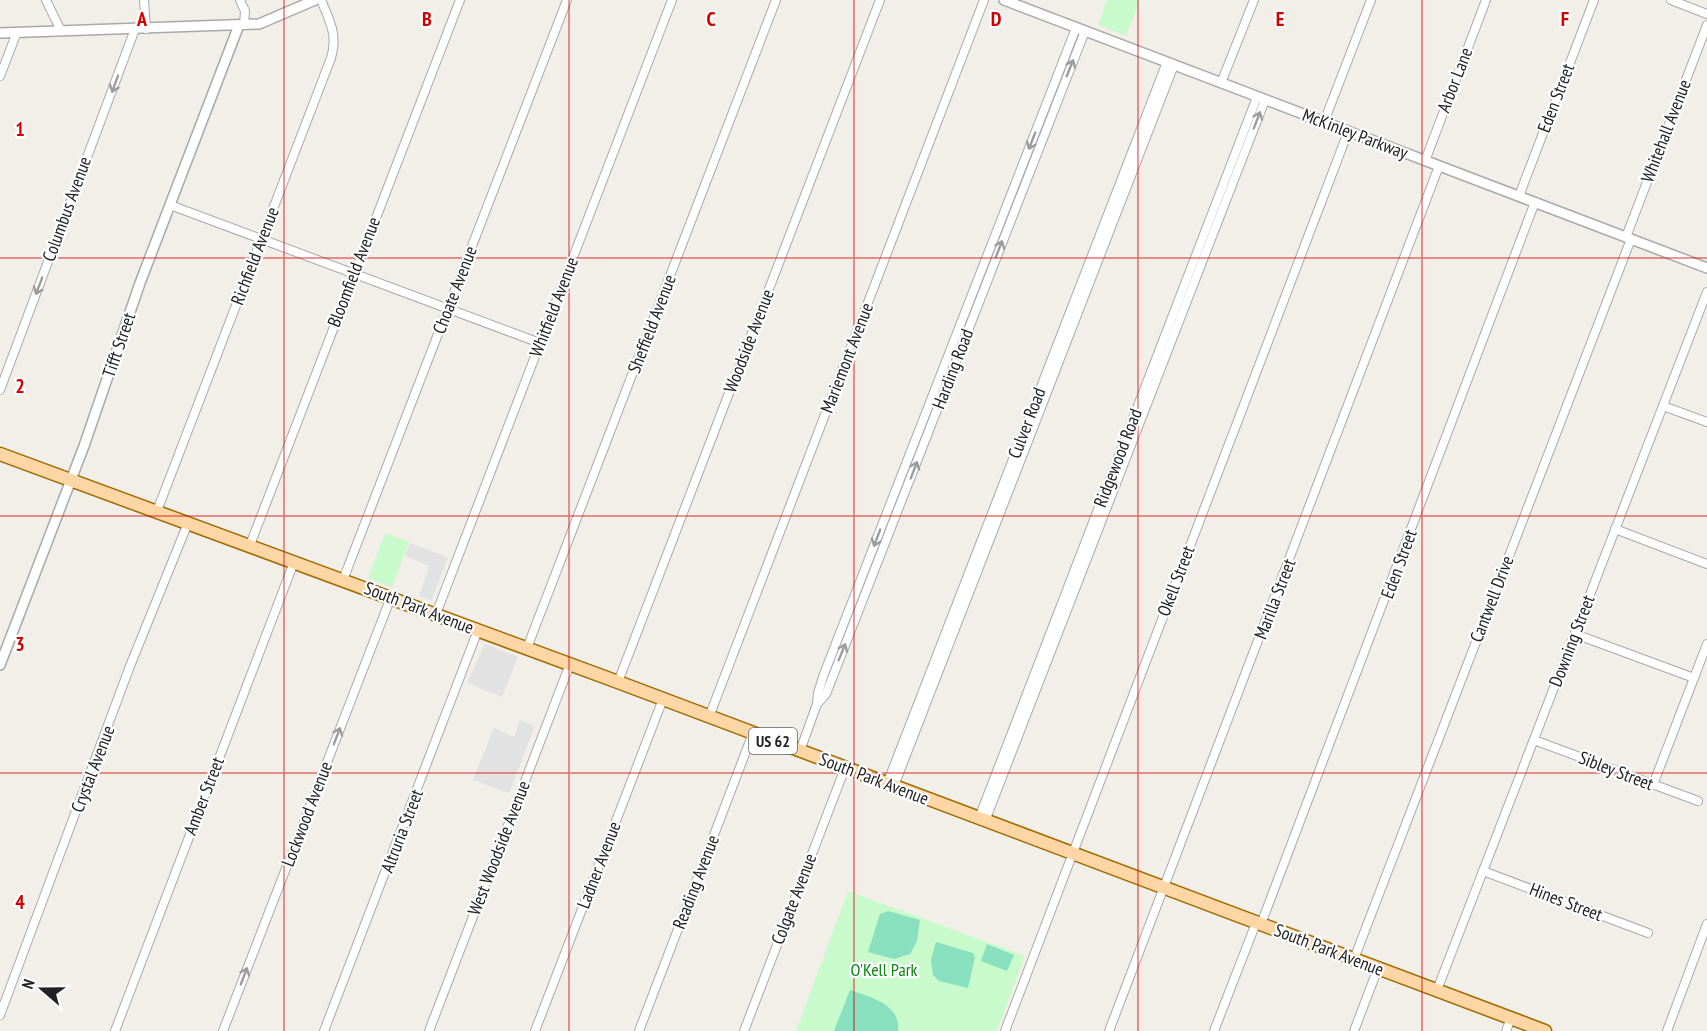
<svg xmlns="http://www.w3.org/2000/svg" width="1707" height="1031" viewBox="0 0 1707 1031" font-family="'PT Sans Narrow',sans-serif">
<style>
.park{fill:#c8facc}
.pitch{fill:#88e0be}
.parking{fill:#e2e2e2}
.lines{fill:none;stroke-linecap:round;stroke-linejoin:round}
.minor-casing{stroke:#a9a9a9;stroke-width:10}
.tertiary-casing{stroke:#a9a9a9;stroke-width:12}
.primary-casing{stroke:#a06b00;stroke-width:15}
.minor{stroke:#fff;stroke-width:8}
.tertiary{stroke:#fff;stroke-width:9}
.primary{stroke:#fcd6a4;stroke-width:12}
.oneway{stroke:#9c9c9c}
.grid{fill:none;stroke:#d40000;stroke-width:1.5;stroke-opacity:0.55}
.labels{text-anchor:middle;stroke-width:4.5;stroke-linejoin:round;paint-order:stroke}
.shield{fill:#fff;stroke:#646464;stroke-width:1.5}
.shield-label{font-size:16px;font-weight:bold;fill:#222}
.street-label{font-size:18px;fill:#222;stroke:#fff}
.park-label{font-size:18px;fill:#0c8416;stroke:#fff}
.grid-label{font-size:20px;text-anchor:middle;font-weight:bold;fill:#d40000;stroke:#fff;stroke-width:4.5;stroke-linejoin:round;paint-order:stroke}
</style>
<rect width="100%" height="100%" fill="#f2efe9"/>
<g class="park">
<path d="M1107,0H1140L1126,36L1098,25Z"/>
<path d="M385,533L409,542L392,587L368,578Z"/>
<path d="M848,891L1025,956L997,1031H796Z"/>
</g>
<g class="pitch">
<path d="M888,911L920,920L917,941L910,954L894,959L868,952L880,914Z"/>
<path d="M936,942L973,953L975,957L968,988L939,981L933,975L931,960Z"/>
<path d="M987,944L1014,955L1007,971L981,961Z"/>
<path d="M850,990C870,997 901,1004 898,1031H834Z"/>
</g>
<g class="parking">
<path d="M410,543L448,557L431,601L419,596L429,566L405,556Z"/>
<path d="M485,644L518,657L502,697L467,683Z"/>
<path d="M520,720L535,726L509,793L473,780L494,728L514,737Z"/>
</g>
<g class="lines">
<defs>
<g id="minor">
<path d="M46,0L61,31"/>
<path d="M144,0L146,29"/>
<path d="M240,0L245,11L244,25"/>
<path d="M1671,0L1707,14"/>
<path d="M0,76L17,32"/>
<path d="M1221,83L1254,0"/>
<path d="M1324,122L1371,0"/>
<path d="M1425,161L1486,0"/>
<path d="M1519,196L1594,0"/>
<path d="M170,205L540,343"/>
<path d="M1626,237L1707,25"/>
<path d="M0,390L135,29"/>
<path d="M1663,406L1707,422"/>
<path d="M157,511L331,58C338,36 330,21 321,0"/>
<path d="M1615,529L1707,564"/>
<path d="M250,545L460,0"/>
<path d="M343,580L567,0"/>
<path d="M436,614L672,0"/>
<path d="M1575,634L1694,678"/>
<path d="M527,648L776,0"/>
<path d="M618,682L880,0"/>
<path d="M817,704L826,694L1085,31"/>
<path d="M709,717L984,0"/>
<path d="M1534,740L1698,801"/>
<path d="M800,751L817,704L818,693L824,674L1076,28"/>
<path d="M887,784L1167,62"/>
<path d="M1653,785L1707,644"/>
<path d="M894,786L1174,65"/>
<path d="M979,818L1257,97"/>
<path d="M985,821L1265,100"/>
<path d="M1483,871L1648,933"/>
<path d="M1261,924L1535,202"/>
<path d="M1354,959L1631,239"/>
<path d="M1437,990L1707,292"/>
<path d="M0,1015L130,666L188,523"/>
<path d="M115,1031L294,562"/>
<path d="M223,1031L391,597"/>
<path d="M324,1031L478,630"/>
<path d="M429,1031L570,664"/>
<path d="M535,1031L663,699"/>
<path d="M639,1031L753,733"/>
<path d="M744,1031L845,768"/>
<path d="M1005,1031L1348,132"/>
<path d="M1109,1031L1439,166"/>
<path d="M1214,1031L1256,923"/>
<path d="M1354,1031L1378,968"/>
<path d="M1506,1031L1511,1018"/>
<path d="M1667,1031L1707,924"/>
</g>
<g id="tertiary">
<path d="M1004,0L1707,268"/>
<path d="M0,33L259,24L315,0"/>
<path d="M0,665L84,446L140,283L239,25"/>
</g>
<path id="primary" d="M0,454L618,682L1545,1031"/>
</defs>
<use href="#minor" class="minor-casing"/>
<use href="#tertiary" class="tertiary-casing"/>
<use href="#primary" class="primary-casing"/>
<use href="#minor" class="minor"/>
<use href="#tertiary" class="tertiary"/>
<use href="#primary" class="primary"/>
</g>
<defs><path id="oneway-shaft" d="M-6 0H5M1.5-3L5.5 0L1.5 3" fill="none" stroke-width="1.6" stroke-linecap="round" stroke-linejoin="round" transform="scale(1.5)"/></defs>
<g class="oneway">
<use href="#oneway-shaft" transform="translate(1070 68) rotate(-68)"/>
<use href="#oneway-shaft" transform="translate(115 84) rotate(110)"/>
<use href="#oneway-shaft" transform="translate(1257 120) rotate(-69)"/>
<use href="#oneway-shaft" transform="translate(1032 141) rotate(111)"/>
<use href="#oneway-shaft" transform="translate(999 249) rotate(-69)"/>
<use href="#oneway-shaft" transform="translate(39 286) rotate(111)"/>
<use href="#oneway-shaft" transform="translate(914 470) rotate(-69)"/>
<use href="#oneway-shaft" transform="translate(877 538) rotate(111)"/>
<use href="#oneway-shaft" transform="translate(842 652) rotate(-68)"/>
<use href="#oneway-shaft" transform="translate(337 736) rotate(-69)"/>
<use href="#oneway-shaft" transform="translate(244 976) rotate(-69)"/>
</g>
<path class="grid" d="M284,0V1031M569,0V1031M854,0V1031M1138,0V1031M1422,0V1031M0,258H1707M0,516H1707M0,773H1707"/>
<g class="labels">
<rect class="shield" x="749" y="728" width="48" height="26" rx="4.5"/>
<g class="shield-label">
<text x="773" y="747">US 62</text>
</g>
<g class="street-label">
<text transform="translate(1455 80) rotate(-69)" y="6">Arbor Lane</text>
<text transform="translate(1556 98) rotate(-69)" y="6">Eden Street</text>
<text transform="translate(1666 131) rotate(-69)" y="6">Whitehall Avenue</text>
<text transform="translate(1355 134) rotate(21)" y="6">McKinley Parkway</text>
<text transform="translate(67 209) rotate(-70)" y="6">Columbus Avenue</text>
<text transform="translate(255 256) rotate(-69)" y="6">Richfield Avenue</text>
<text transform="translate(354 272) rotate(-69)" y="6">Bloomfield Avenue</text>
<text transform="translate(455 290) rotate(-69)" y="6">Choate Avenue</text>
<text transform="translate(554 307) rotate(-69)" y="6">Whitfield Avenue</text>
<text transform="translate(652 324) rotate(-69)" y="6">Sheffield Avenue</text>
<text transform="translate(749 341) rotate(-69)" y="6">Woodside Avenue</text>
<text transform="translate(119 345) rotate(-71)" y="6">Tifft Street</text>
<text transform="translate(847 358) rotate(-69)" y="6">Mariemont Avenue</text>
<text transform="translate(953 369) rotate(-69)" y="6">Harding Road</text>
<text transform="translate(1027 423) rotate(-69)" y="6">Culver Road</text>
<text transform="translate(1118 458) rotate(-69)" y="6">Ridgewood Road</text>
<text transform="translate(1399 564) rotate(-70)" y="6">Eden Street</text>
<text transform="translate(1176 581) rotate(-69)" y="6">Okell Street</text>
<text transform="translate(1275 599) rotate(-69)" y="6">Marilla Street</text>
<text transform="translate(1492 599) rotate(-69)" y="6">Cantwell Drive</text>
<text transform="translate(419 608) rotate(21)" y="6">South Park Avenue</text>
<text transform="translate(1572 641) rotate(-69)" y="6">Downing Street</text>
<text transform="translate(93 769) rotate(-69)" y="6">Crystal Avenue</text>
<text transform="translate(1616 771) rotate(21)" y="6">Sibley Street</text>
<text transform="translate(874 779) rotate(21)" y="6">South Park Avenue</text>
<text transform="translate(204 796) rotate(-69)" y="6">Amber Street</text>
<text transform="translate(307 814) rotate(-69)" y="6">Lockwood Avenue</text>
<text transform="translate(402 831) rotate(-69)" y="6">Altruria Street</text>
<text transform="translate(499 848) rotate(-69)" y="6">West Woodside Avenue</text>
<text transform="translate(599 865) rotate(-69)" y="6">Ladner Avenue</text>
<text transform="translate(696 882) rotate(-69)" y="6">Reading Avenue</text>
<text transform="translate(794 899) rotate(-69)" y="6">Colgate Avenue</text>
<text transform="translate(1566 902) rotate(21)" y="6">Hines Street</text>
<text transform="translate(1329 950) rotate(21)" y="6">South Park Avenue</text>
</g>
<g class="park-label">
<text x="884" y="976">O'Kell Park</text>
</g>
</g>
<g class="grid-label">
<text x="142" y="26">A</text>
<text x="427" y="26">B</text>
<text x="711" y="26">C</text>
<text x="996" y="26">D</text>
<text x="1280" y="26">E</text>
<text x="1565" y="26">F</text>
<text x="20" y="136">1</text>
<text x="20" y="393">2</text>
<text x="20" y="651">3</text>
<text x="20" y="909">4</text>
</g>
<g transform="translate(42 989) rotate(290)" stroke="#ffffff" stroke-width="4.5" paint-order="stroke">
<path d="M0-4.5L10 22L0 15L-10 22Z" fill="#222222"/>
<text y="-9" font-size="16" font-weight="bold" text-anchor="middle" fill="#222222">N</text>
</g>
</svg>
